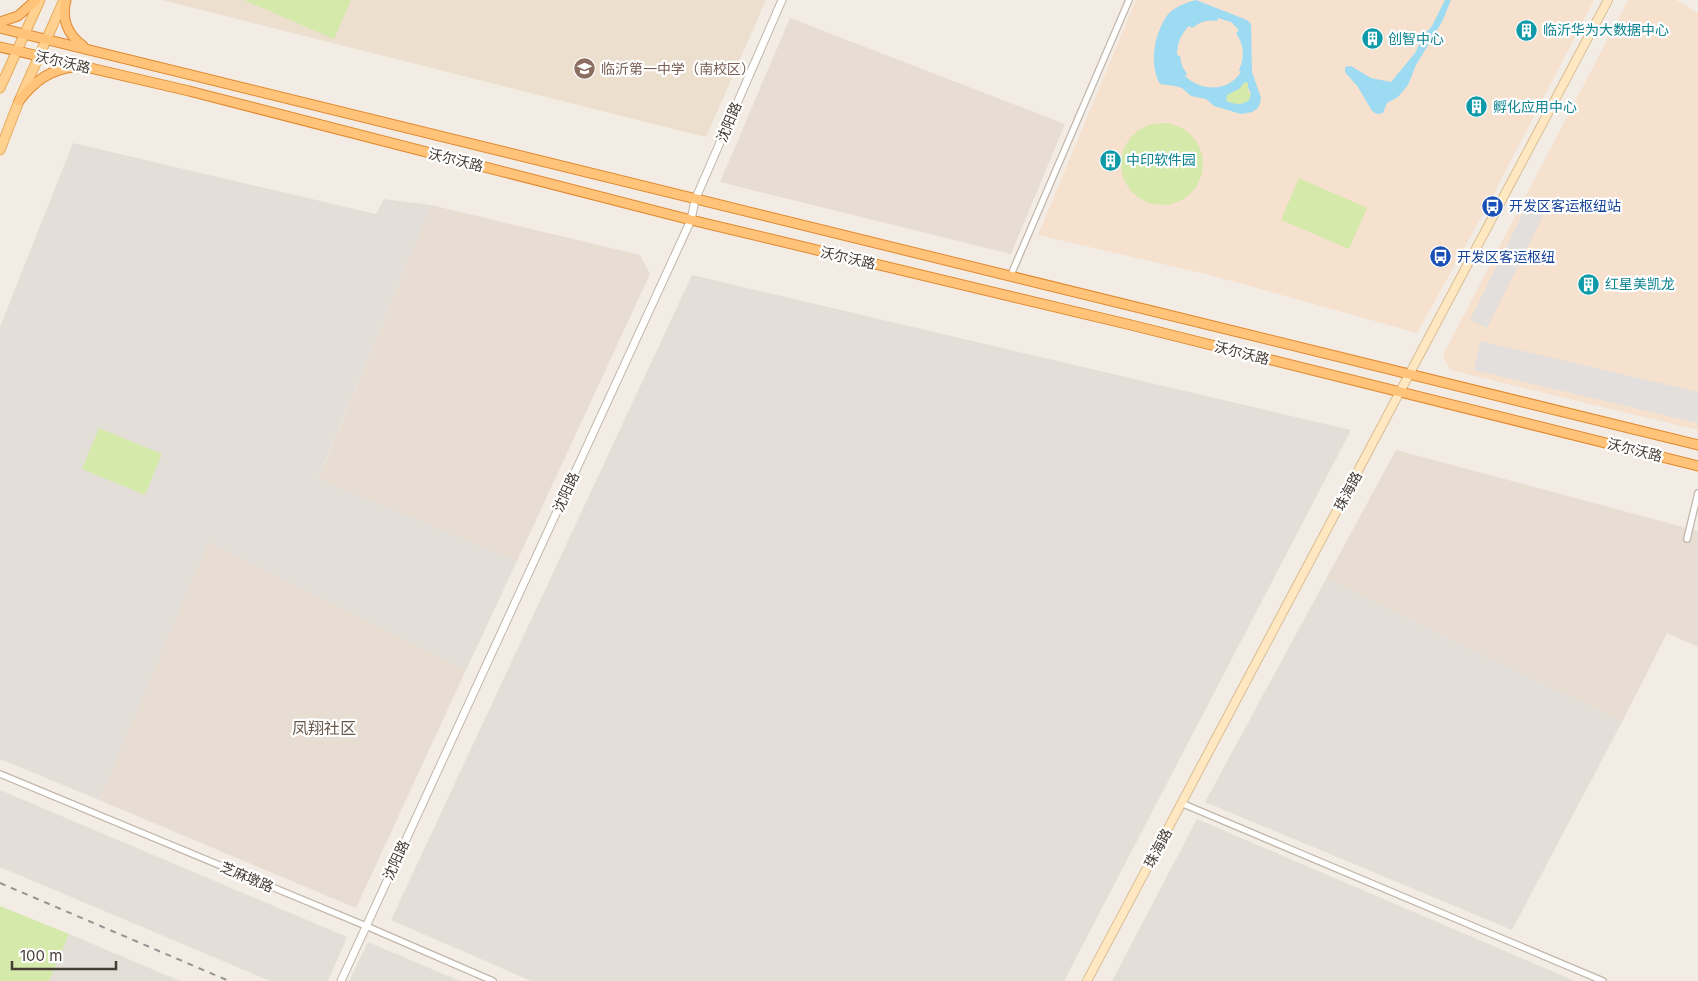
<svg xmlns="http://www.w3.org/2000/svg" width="1698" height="981" viewBox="0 0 1698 981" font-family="Inter,'Noto Sans SC',sans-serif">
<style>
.residential{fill:#e7ddd2}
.commercial{fill:#f6e0ce}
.industrial{fill:#e4ded9}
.education{fill:#ecdfcd}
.green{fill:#d5e9ab}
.parking{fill:#e3dfdd}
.water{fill:#9ddbf2;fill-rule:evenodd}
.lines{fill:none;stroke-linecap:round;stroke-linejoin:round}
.minor-casing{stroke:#c1b6a9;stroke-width:8}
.tertiary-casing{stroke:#c1b6a9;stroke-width:9}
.secondary-casing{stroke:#d7bd94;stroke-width:10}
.primary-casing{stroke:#e7ac5e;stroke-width:11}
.trunk-casing{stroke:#e2882f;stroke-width:11}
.minor{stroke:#fff;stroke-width:5.5}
.tertiary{stroke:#fff;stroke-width:7}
.secondary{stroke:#ffe8c1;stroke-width:8}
.primary{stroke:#ffd190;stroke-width:9}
.trunk{stroke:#ffc479;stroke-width:9}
.rail{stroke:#949494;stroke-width:2;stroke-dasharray:6 6;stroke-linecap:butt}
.labels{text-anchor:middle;stroke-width:4.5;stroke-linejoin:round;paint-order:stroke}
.culture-label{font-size:14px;fill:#0d838f;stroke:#fff;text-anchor:start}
.street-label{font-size:14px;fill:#453c34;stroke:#fff}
.education-label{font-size:14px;fill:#785e54;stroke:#fff;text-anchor:start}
.transit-label{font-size:14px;fill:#164399;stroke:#fff;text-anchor:start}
.quarter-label{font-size:16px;fill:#68584b;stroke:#fff}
</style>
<rect width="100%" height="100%" fill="#f3ece4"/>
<g class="residential">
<path d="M790,18L1065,124L1011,254L720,182Z"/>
<path d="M431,205L640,255L650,274L517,561L318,480Z"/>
<path d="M1396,450L1698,531V647L1667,633L1622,722L1326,579Z"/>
<path d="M208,541L466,670L356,908L99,800Z"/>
</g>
<g class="commercial">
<path d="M1136,0H1594L1490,201L1417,333L1210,275L1038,235Z"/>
<path d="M1628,0H1676L1698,13V430L1450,370L1443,355Z"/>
</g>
<g class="industrial">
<path d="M73,143L376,214L384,199L431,205L318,479L517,561L466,670L208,542L99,800L0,759V327Z"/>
<path d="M692,275L1351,430L1064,981H531L391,920Z"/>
<path d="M1326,579L1622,722L1512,930L1205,802Z"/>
<path d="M0,790L347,937L328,981H270L0,867Z"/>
<path d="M1197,819L1575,981H1112Z"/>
<path d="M69,934L180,981H49Z"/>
<path d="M368,942L460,981H349Z"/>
</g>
<path class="education" d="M162,0H766L706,137Z"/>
<g class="green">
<path d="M244,0H351L334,39Z"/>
<path d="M1245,82L1249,83L1248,91L1251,94L1249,100C1242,106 1234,104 1226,101L1227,95L1239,89Z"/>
<circle cx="1162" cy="164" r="41"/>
<path d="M1299,178L1367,208L1349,249L1281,220Z"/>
<path d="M99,428L162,454L145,495L82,469Z"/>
<path d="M0,906L69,934L49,981H0Z"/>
</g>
<g class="parking">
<path d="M1531,197L1548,206L1487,328L1470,320Z"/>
<path d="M1480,341L1698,392V423L1474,370Z"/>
</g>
<g class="water">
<path d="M1196,0L1247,20L1251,24L1252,72L1261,98L1260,104L1257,109L1252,112L1241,114L1214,106L1206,99L1191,96L1182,88L1175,86L1160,84C1149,64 1154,36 1166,17C1172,8 1186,2 1196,0ZM1218,18L1231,22L1239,30L1236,33C1244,45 1245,57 1239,70L1241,72C1228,92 1202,92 1185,76L1187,74L1182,66L1180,56L1177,55C1177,43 1181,34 1189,26L1192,28C1200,22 1207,19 1217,21ZM1245,82L1248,83V87L1251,94L1249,100C1242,106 1234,104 1226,101L1227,95L1239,89Z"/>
<path d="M1445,0H1451L1442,22L1416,65L1408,85L1398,97L1387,103L1383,113L1377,114L1372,111L1358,87L1345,72V67L1351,66L1371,78L1391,82L1415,53L1424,35L1432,26Z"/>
</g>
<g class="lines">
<defs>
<g id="minor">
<path d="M1010,277L1129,0"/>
<path d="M1687,539L1698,493"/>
<path d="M0,774L366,926L493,981"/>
<path d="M1181,803L1603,981"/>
</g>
<path id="tertiary" d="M341,981L691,220L695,200L782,0"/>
<path id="secondary" d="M1087,981L1608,0"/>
<g id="primary">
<path d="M0,88L40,0"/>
<path d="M0,150L19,101L64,0"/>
</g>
<g id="trunk">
<path d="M66,0C61,19 68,35 83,46"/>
<path d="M0,22L18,16L36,0"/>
<path d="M0,28L1698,445"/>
<path d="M0,47L189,91L691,220L1131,325L1698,466"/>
<path d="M19,101C33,82 50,69 74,67"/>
</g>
</defs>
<use href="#minor" class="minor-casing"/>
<use href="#tertiary" class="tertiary-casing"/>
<use href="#secondary" class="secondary-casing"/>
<use href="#primary" class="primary-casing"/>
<use href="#trunk" class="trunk-casing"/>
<use href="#minor" class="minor"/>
<use href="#tertiary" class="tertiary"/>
<use href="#secondary" class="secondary"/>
<use href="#primary" class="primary"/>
<use href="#trunk" class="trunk"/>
<path class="rail" d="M0,883L229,981"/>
</g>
<defs>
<symbol id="building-disc" viewBox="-11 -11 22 22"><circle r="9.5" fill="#0f9aa8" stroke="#fff"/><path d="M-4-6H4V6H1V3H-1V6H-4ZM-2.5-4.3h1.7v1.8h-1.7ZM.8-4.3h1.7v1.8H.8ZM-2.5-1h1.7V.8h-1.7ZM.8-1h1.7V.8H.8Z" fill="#fff"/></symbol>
<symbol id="school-disc" viewBox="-11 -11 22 22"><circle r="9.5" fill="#8d6e63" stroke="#fff"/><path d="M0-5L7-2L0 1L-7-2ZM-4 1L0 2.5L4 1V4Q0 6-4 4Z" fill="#fff"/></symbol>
<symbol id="bus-disc" viewBox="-11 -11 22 22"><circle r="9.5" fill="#1a4fb4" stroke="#fff"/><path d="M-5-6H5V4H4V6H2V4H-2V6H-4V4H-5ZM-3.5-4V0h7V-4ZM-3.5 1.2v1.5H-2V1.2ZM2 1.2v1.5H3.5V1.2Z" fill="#fff"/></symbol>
</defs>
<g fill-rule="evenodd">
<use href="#building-disc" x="1514" y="18" width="25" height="25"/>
<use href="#building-disc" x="1360" y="26" width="25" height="25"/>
<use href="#school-disc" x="572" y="56" width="25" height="25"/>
<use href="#building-disc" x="1464" y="94" width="25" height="25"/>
<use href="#building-disc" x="1098" y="148" width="25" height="25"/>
<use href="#bus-disc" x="1480" y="194" width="25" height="25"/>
<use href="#bus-disc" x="1428" y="244" width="25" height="25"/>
<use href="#building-disc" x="1576" y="272" width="25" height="25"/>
</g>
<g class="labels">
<g class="culture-label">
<text x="1543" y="35">临沂华为大数据中心</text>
<text x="1388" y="44">创智中心</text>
<text x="1493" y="112">孵化应用中心</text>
<text x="1126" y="165">中印软件园</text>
<text x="1605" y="289">红星美凯龙</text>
</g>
<g class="street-label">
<text transform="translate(63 62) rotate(13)" y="5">沃尔沃路</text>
<text transform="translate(729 122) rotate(-67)" y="5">沈阳路</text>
<text transform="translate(456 160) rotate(14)" y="5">沃尔沃路</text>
<text transform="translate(848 258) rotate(13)" y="5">沃尔沃路</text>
<text transform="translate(1242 353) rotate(14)" y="5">沃尔沃路</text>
<text transform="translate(1635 450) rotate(14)" y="5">沃尔沃路</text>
<text transform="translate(1348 491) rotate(-62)" y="5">珠海路</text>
<text transform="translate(566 492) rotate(-65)" y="5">沈阳路</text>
<text transform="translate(1158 848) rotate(-62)" y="5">珠海路</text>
<text transform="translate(396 860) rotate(-65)" y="5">沈阳路</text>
<text transform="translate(247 877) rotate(23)" y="5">芝麻墩路</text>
</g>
<g class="education-label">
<text x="601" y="74">临沂第一中学（南校区）</text>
</g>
<g class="transit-label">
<text x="1509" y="211">开发区客运枢纽站</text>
<text x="1457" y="262">开发区客运枢纽</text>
</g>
<g class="quarter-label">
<text x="324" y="734">凤翔社区</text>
</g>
</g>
<path d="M12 961v8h104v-8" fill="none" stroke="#453c34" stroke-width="2.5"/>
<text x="20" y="961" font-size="15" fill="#453c34" stroke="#ffffff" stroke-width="4" paint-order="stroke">100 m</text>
</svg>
